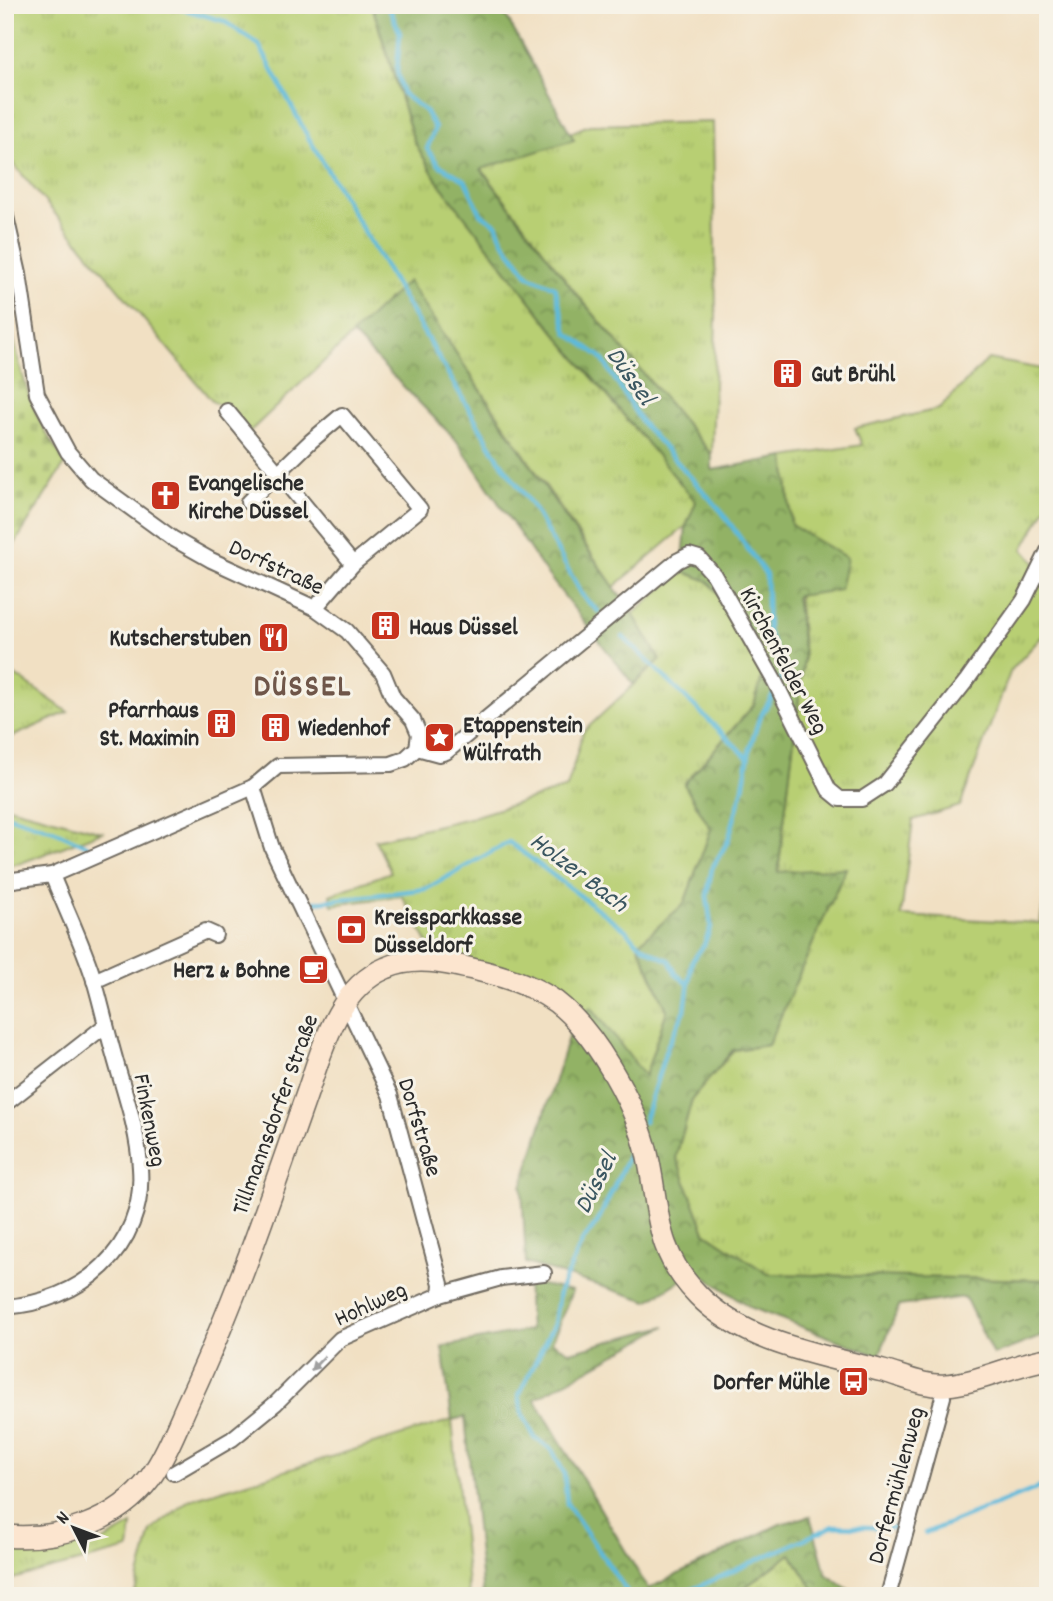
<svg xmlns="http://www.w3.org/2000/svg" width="1053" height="1601" viewBox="0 0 1053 1601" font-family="Dekko,sans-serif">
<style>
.grass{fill:url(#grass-tufts);stroke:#727d4f;stroke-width:2}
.forest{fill:url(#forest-crowns);stroke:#5e6e48;stroke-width:2}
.cemetery{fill:url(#cemetery-stones);stroke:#727d4f;stroke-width:2}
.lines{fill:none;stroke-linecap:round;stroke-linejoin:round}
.stream{stroke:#5dbadb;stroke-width:4.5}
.street-casing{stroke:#706a60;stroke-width:18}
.secondary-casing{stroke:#706a60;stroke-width:24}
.street{stroke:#fff;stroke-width:14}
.secondary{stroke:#fce5cf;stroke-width:21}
.oneway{fill:#a0a0a0}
.labels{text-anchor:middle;stroke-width:6;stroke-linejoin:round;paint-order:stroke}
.poi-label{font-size:24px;font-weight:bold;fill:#2b2b2b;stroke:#f7f3e8;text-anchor:start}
.street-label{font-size:24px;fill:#2b2b2b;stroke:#f7f3e8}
.water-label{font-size:26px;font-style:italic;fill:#3a5660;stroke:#f7f3e8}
.district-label{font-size:32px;font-weight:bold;letter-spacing:2px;fill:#6f5649;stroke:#f7f3e8}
</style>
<defs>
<pattern id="grass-tufts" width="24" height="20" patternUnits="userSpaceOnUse" patternTransform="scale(1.75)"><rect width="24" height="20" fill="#b8cf73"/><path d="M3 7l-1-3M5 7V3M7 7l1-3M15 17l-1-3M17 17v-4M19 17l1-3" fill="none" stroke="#9eb264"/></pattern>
<pattern id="forest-crowns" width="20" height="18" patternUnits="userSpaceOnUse" patternTransform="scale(1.75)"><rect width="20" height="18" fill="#92b265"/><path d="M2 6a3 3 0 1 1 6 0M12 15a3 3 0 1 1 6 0" fill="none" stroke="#779153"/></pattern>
<pattern id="cemetery-stones" width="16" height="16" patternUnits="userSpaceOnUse" patternTransform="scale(1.75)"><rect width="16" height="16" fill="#b8cf73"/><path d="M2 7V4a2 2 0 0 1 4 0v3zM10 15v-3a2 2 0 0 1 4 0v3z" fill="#9eb264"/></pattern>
</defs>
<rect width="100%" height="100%" fill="#f7f3e8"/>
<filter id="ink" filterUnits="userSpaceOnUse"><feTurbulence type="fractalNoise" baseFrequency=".0143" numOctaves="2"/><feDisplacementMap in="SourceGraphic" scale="14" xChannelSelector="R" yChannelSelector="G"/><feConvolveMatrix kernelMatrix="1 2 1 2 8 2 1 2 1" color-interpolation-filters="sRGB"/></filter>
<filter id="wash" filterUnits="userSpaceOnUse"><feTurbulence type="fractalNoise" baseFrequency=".00686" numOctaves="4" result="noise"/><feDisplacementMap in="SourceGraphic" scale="28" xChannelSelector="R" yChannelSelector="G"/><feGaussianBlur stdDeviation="1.57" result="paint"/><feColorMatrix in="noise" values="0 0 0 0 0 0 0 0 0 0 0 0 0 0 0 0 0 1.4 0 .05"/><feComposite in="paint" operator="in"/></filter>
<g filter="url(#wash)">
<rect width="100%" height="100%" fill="#f1e0c3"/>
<g class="grass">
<path d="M5,5H372L414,141L438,182L561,340L697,502L686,526L614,587L408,282L246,435L224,408L212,401L5,154Z"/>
<path d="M713,122L716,316L712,455L575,292L481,168L574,140L570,133L589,125Z"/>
<path d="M988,359L1048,370V504L1023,549L1048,578V630L1011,670L960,806L913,820L901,916L1040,923L1048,880V1280L767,1274L705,1232L676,1157L692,1099L734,1050L768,1045L846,868L778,873L804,656L785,457L862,445L855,428L939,409Z"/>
<path d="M682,571L708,581L769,653L754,705L684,784L711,829L684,904L638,944L667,1010L645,1077L592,1008L585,1015L545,982L432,951L402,896L332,905L330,895L391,872L375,840L469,818L567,788L583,732L660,660L633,614Z"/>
<path d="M5,668L68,712L5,740Z"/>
<path d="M5,806L102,832L21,863L5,866Z"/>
<path d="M452,1420L469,1596H134L151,1531L189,1500Z"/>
<path d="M132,1525L129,1549L5,1581V1548L100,1543Z"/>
<path d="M791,1554L818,1596H733Z"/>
</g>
<g class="forest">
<path d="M372,5H500L574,140L481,169L575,292L712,455V470L785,457L791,525L847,558L840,590L796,596L804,656L778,872L846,868L768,1045L733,1050L692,1099L676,1157L705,1232L768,1274L1048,1280V1334L993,1355L965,1297L899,1306L879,1356L752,1308L696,1271L648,1301L526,1263L522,1187L570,1031L591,1007L645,1076L667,1010L638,944L684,904L711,829L684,784L754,705L769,653L708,581L682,571L686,526L696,502L561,340L438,182L414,141Z"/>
<path d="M408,281L573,529L633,614L660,660L633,684L544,570L456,440L352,334Z"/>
<path d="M527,1282L572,1291L552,1342L570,1352L666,1326L535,1399L648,1589L780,1524L810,1516L826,1574L858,1596H818L791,1554L733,1596H483L465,1417L452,1420L442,1347L530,1330Z"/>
</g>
<path class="cemetery" d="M5,319L10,323C21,374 32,421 66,462L14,545L5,540Z"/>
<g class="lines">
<g class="stream">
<path d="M168,5L224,21L259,45L308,137L498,458L533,507L584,598L598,611"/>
<path d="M388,5L400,33L397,71L403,94L425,111L435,128L427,149L439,165L465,180L481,214L496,224L503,241L529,276L555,287L567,333L601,357L642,423L722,512L766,575L768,632L784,672L779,682"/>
<path d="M623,637L748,758"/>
<path d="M5,815L55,831L88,846"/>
<path d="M315,902L426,889L509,842L627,931C634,942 656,956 669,960L676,974L687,983"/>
<path d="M644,1122L667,1047L685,1010L692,961L704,945L711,926L707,896L712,868L728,841L743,788L750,748L759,719L776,690"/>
<path d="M925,1533L1048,1484"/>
<path d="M630,1596L567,1504L564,1473L552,1450L535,1438L522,1413L519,1395L554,1324L559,1292L582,1242L597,1223L636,1140"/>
<path d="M678,1596L833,1526L896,1528"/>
</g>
</g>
</g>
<g filter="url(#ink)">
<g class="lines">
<defs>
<g id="street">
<path d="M5,212L19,274L37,394L68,452L91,479L172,538L211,560L315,608L347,631L383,673L393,697L413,720L419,734L417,748L405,759L391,764L278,766L253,787L52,875L5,881"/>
<path d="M227,411L353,564"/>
<path d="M248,502L311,441L342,415L420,509L353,564L315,608"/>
<path d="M417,748L439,754L446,752L677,561L689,555L699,558L714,575L775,682L829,790L840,799H862L885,784L967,680L1024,600L1048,551"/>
<path d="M253,787L272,848L390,1095L441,1284L440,1295"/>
<path d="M94,981L206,931L215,935"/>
<path d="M5,1104L106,1025"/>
<path d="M5,1307C80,1302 146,1249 140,1168C138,1129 124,1092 114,1055C107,1031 102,1007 95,983C84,946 66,910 52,875"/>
<path d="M174,1473L232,1439L276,1403L340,1339L440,1295L501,1278L544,1273"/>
<path d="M888,1596L943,1397L940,1386"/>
</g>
<path id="secondary" d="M5,1536C58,1541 117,1522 150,1478C167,1454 178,1424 190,1398C235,1302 269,1202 304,1102C321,1055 335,989 386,968C417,954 450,964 481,971C507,977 534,986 556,1002C594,1031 632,1099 645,1145C661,1204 650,1246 698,1295C744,1343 821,1355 883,1371C902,1376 926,1387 946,1385C982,1382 1013,1364 1048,1359"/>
</defs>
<use href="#street" class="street-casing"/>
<use href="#secondary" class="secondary-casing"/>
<use href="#street" class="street"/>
<use href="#secondary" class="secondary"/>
</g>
<defs><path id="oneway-solid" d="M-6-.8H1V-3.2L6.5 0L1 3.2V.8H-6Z" transform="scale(1.75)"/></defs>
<use class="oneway" href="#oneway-solid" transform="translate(318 1363) rotate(134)"/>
</g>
<defs>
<symbol id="building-square" viewBox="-11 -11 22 22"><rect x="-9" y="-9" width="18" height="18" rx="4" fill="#c8321e" stroke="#f7f3e8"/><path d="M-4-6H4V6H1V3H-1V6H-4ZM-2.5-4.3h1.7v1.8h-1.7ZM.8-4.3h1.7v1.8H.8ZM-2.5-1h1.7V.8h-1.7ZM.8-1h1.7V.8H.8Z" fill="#fff"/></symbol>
<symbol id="church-square" viewBox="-11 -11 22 22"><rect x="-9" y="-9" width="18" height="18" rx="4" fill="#c8321e" stroke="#f7f3e8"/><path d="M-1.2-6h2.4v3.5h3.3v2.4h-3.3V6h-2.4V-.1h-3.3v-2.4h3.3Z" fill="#fff"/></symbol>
<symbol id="restaurant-square" viewBox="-11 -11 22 22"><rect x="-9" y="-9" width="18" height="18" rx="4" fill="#c8321e" stroke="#f7f3e8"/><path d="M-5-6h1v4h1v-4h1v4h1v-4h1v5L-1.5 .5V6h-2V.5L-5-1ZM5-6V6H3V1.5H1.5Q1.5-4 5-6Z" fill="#fff"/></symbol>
<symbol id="sight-square" viewBox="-11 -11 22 22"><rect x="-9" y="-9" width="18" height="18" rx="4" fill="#c8321e" stroke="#f7f3e8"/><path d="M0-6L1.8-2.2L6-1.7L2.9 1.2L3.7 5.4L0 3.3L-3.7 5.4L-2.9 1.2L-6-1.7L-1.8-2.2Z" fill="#fff"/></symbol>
<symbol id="bank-square" viewBox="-11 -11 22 22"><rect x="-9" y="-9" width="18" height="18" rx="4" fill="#c8321e" stroke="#f7f3e8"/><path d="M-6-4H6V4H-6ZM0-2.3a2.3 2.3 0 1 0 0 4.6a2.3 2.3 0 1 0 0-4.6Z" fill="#fff"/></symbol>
<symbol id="cafe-square" viewBox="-11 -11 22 22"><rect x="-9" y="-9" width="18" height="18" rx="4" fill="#c8321e" stroke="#f7f3e8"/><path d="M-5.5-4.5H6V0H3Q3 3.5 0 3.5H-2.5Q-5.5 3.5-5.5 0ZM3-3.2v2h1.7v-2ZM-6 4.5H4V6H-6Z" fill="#fff"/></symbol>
<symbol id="bus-square" viewBox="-11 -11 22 22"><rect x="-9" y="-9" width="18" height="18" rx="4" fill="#c8321e" stroke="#f7f3e8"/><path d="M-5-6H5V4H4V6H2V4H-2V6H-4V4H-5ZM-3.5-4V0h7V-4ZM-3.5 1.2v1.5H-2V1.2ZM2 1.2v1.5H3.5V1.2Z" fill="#fff"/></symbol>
</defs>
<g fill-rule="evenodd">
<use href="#building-square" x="770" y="356" width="35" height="35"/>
<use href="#church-square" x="148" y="478" width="35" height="35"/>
<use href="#building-square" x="368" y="608" width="35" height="35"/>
<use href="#restaurant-square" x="256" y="620" width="35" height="35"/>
<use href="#building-square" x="204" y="706" width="35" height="35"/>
<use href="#building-square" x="258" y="710" width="35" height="35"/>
<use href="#sight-square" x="422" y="720" width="35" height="35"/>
<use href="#bank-square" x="334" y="912" width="35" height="35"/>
<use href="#cafe-square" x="296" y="952" width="35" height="35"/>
<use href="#bus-square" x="836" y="1364" width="35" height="35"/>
</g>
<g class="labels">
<g class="poi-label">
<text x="811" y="381">Gut Brühl</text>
<text x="188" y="490">Evangelische<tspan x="188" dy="28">Kirche Düssel</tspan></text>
<text x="409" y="634">Haus Düssel</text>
<text x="251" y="645" text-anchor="end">Kutscherstuben</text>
<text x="199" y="717" text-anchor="end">Pfarrhaus<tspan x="199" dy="28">St. Maximin</tspan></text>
<text x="463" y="732">Etappenstein<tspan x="463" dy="28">Wülfrath</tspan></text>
<text x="298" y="735">Wiedenhof</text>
<text x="374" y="924">Kreissparkkasse<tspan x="374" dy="28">Düsseldorf</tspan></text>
<text x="290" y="977" text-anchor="end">Herz &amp; Bohne</text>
<text x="830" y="1389" text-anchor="end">Dorfer Mühle</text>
</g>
<g class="street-label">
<text transform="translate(277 566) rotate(25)" y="8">Dorfstraße</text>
<text transform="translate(785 660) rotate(62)" y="8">Kirchenfelder Weg</text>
<text transform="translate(274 1114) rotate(-70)" y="8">Tillmannsdorfer Straße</text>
<text transform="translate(151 1120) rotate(79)" y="8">Finkenweg</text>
<text transform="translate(421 1127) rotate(73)" y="8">Dorfstraße</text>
<text transform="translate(370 1303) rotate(-25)" y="8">Hohlweg</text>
<text transform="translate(895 1485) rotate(-75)" y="8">Dorfermühlenweg</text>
</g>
<g class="water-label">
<text transform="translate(632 375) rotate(55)" y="9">Düssel</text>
<text transform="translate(580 871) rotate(37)" y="9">Holzer Bach</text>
<text transform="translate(594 1182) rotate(-63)" y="9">Düssel</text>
</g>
<g class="district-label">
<text x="303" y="695">DÜSSEL</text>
</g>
</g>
<rect width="1053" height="1601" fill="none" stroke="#f7f3e8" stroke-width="28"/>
<g transform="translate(74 1528) rotate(312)" stroke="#f7f3e8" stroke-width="5" paint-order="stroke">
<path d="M0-5L12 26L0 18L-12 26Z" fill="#2b2b2b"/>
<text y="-10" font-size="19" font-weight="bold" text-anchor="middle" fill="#2b2b2b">N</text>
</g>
</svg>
